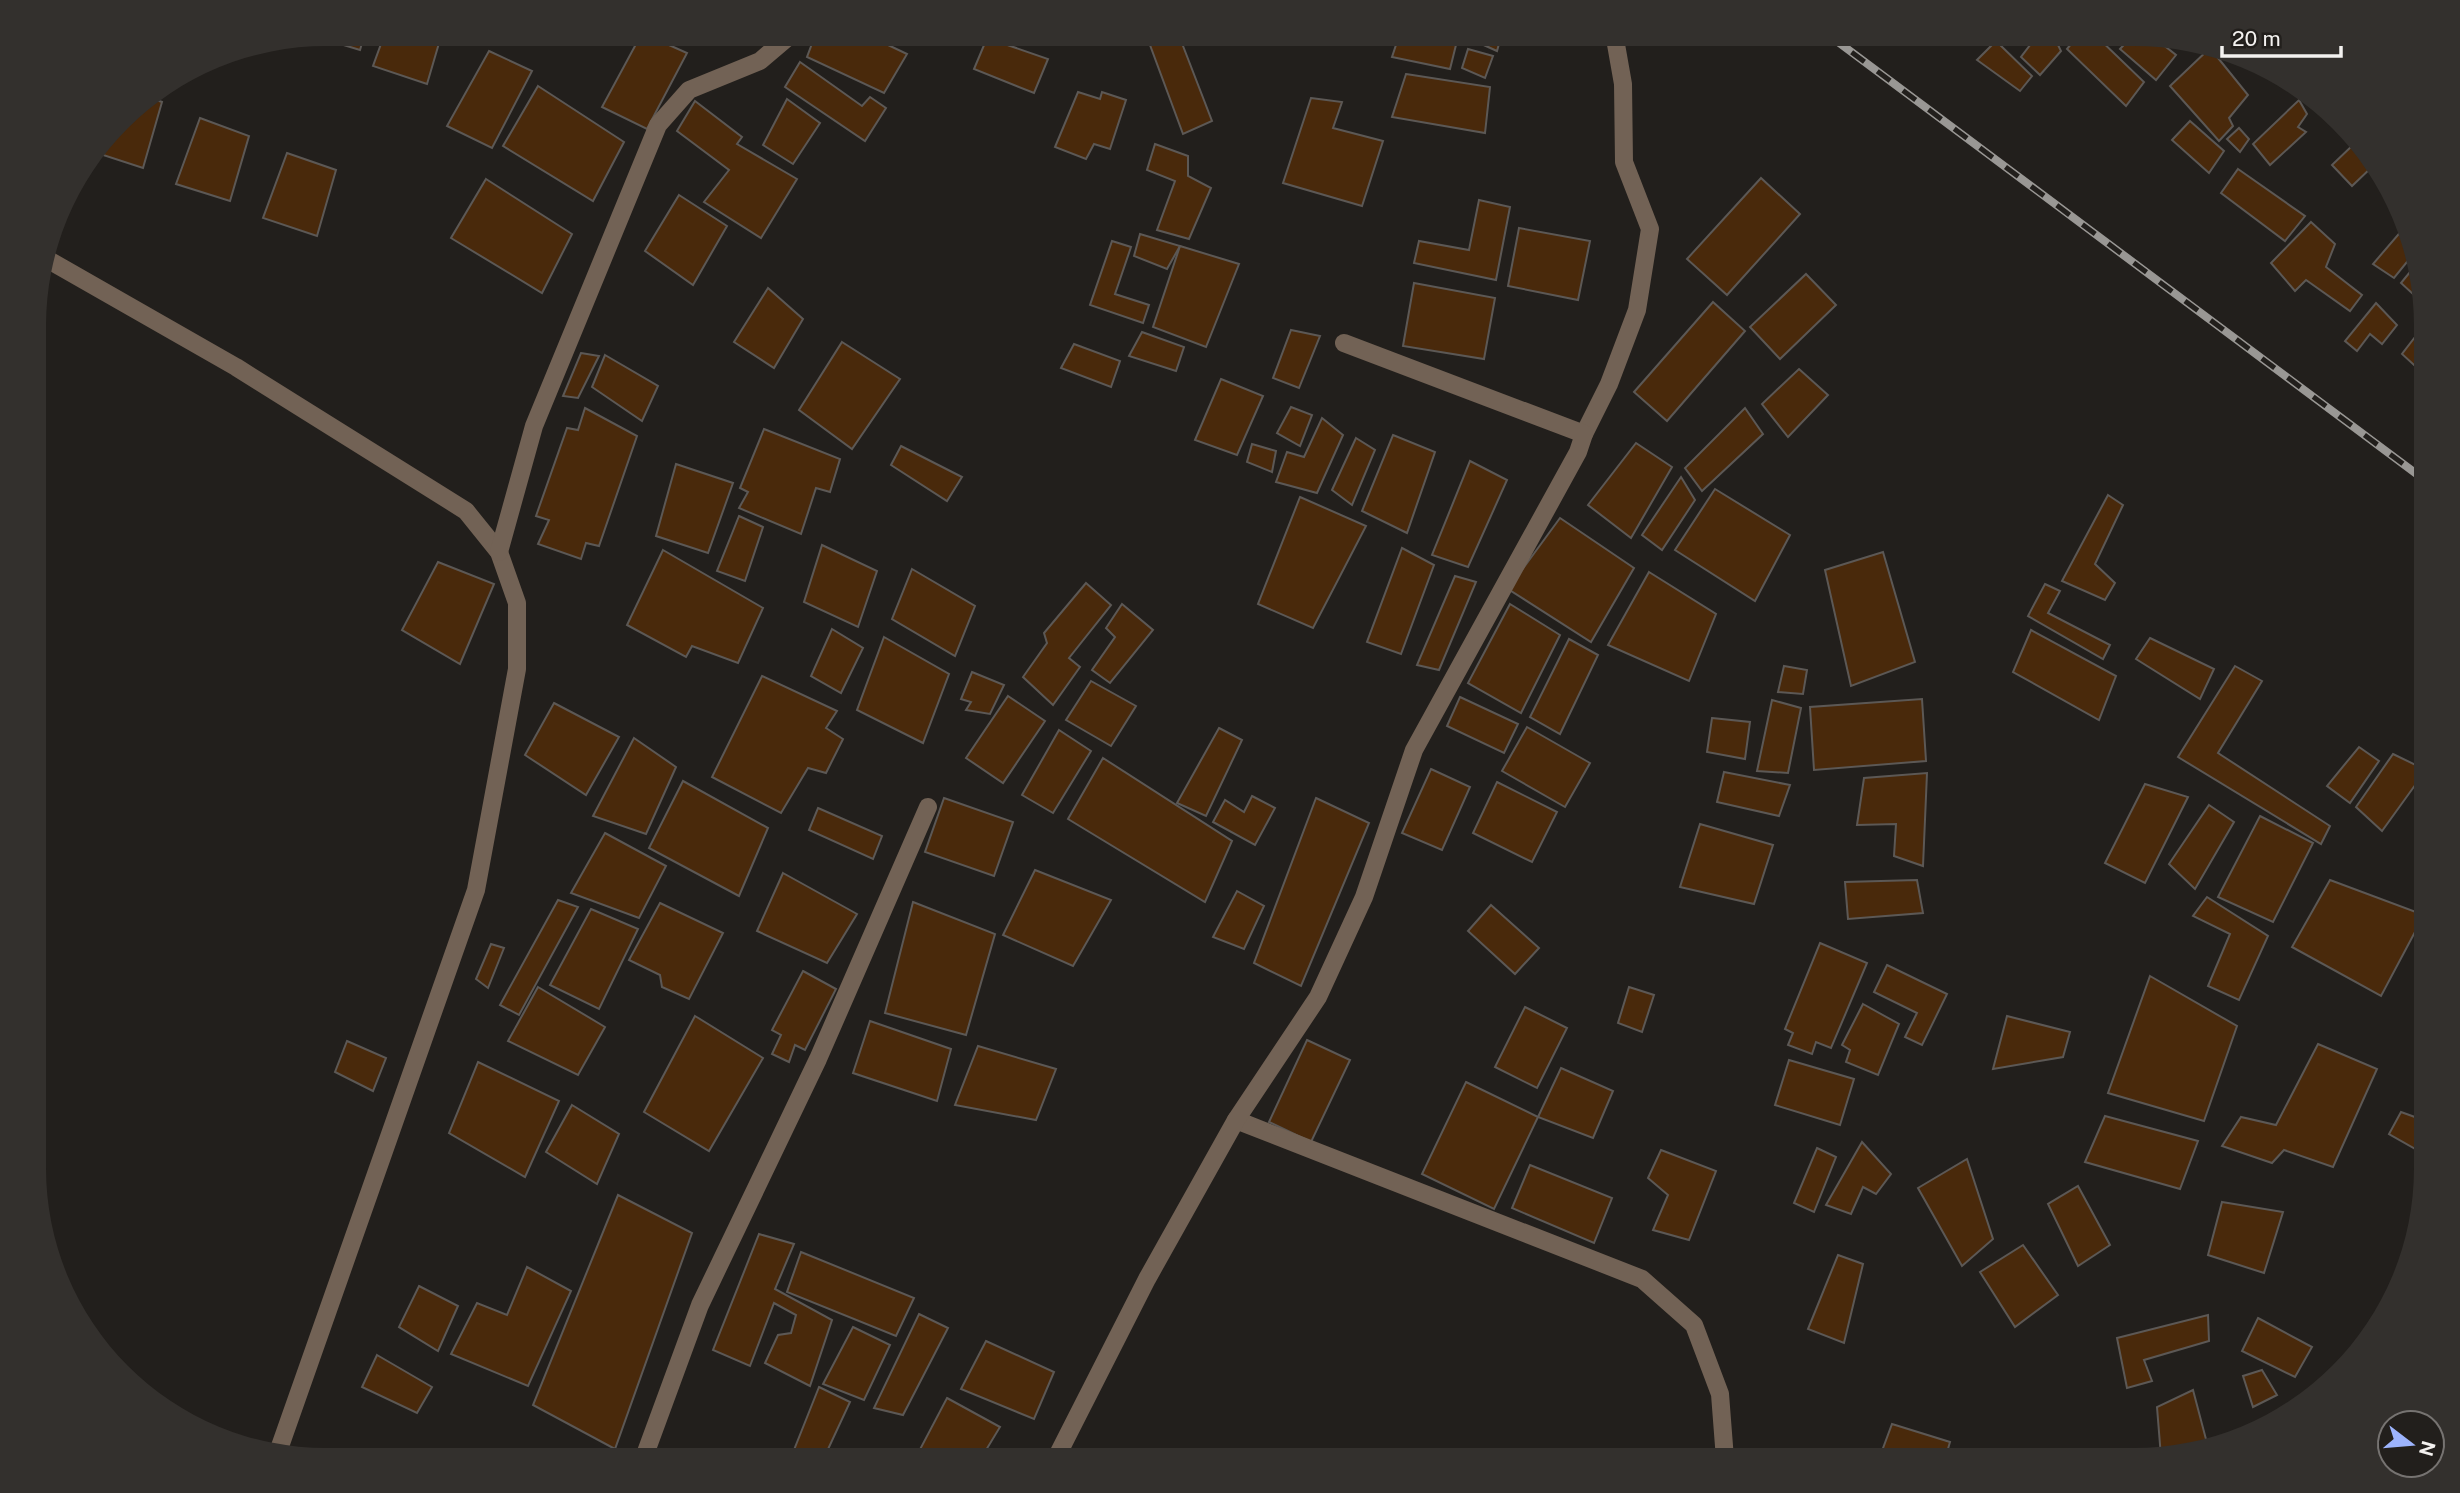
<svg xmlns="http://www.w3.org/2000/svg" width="2460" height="1493" viewBox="0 0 2460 1493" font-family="'Public Sans',sans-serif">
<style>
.building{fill:#49290b;stroke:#5c5855;stroke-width:2}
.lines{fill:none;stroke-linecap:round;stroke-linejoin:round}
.minor{stroke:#726255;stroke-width:18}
.rail-casing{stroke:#999794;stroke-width:8}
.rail{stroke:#221f1c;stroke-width:5;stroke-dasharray:16;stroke-linecap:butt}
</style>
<rect width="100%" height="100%" fill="#221f1c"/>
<g class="building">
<path d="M326,33H365L360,50L314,36Z"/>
<path d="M385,33H442L427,84L373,66Z"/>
<path d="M642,33L687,53L647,129L602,107Z"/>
<path d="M816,33H863L907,54L884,93L807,57Z"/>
<path d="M1178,33L1212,121L1183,134L1150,45Z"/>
<path d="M1400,33H1425L1457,41L1450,69L1392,57Z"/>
<path d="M1457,33H1502L1497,51Z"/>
<path d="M2034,33H2070L2058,45L2061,51L2040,75L2021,57L2037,36Z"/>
<path d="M2080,33H2093L2144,82L2126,106L2067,49Z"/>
<path d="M2135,33L2152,36L2176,55L2156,80L2120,49Z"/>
<path d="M987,38L1048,59L1034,93L974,69Z"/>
<path d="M1996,41L2032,76L2020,91L1977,60Z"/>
<path d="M2210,48L2248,95L2229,118L2233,126L2219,141L2170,86Z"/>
<path d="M1468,49L1493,56L1485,78L1462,68Z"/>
<path d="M489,51L532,71L492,148L447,126Z"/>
<path d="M800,62L862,106L870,97L886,108L865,141L785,87Z"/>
<path d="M1406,74L1490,87L1485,133L1392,117Z"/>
<path d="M538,86L624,142L593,201L503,146Z"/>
<path d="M1078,92L1100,99L1102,92L1126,100L1110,149L1094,144L1086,159L1055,147Z"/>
<path d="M148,97L162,102L143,168L97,153L133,106Z"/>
<path d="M1311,98L1342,102L1333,128L1383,141L1362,206L1283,183Z"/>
<path d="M787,99L820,123L793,164L763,145Z"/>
<path d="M2299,100L2307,114L2298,127L2306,132L2270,165L2253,144Z"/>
<path d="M695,101L742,137L737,144L797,179L761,238L704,202L729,170L677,131Z"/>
<path d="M200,118L249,136L230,201L176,184Z"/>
<path d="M2190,121L2224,151L2209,173L2172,140Z"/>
<path d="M2239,128L2249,139L2240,152L2227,139Z"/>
<path d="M1155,144L1188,156V176L1211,188L1189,239L1157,230L1175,181L1147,170Z"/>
<path d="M2354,144L2374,165L2352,186L2332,165Z"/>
<path d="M287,153L336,170L317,236L263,218Z"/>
<path d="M2238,169L2305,216L2285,241L2221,193Z"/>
<path d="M1761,178L1800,214L1727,295L1687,259Z"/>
<path d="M486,179L572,234L542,293L451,238Z"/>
<path d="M679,195L727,226L693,285L645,251Z"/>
<path d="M1479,200L1510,207L1496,280L1414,263L1419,241L1469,250Z"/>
<path d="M2311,222L2335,244L2326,267L2362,295L2350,311L2306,280L2295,291L2271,263Z"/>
<path d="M1519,228L1590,241L1578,300L1508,286Z"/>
<path d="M2403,229L2411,257L2394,278L2373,264Z"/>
<path d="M1140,234L1180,246L1167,269L1134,256Z"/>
<path d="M1112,241L1131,247L1115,294L1149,305L1143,323L1090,305Z"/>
<path d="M1180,246L1239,264L1206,347L1153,327Z"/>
<path d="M2414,267L2426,306L2401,283Z"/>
<path d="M1806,274L1836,305L1780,359L1750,327Z"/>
<path d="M1414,283L1495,298L1484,359L1403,346Z"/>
<path d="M768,288L803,319L774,368L734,342Z"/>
<path d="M1713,302L1745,331L1667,421L1634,392Z"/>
<path d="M2376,303L2397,325L2382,344L2370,334L2357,351L2345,341Z"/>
<path d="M1291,330L1320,336L1299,388L1273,378Z"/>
<path d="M1142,332L1184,347L1176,371L1129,356Z"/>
<path d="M2415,337L2426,344V376L2402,354Z"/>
<path d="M842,342L900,379L852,449L799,410Z"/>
<path d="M1074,344L1120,361L1111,387L1061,368Z"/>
<path d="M581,353L599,356L578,398L563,396Z"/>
<path d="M605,355L658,386L642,421L592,387Z"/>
<path d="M1799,369L1828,395L1788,437L1762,404Z"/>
<path d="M1221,379L1263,396L1237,455L1195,440Z"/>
<path d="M1291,407L1312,415L1300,446L1277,433Z"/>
<path d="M585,408L637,436L599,546L586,543L581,559L538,544L549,520L536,516L567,428L578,430Z"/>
<path d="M1745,408L1763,434L1702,491L1685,468Z"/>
<path d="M1322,418L1343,435L1317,493L1276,482L1287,452L1304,457Z"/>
<path d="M764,429L840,459L830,492L816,488L801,534L739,508L748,492L740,488Z"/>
<path d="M1393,435L1435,452L1407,533L1362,511Z"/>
<path d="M1356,438L1375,450L1352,505L1332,490Z"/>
<path d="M1636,443L1672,467L1631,538L1588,505Z"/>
<path d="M1252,444L1276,451L1272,472L1247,462Z"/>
<path d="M901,446L962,477L947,501L891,465Z"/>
<path d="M1470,461L1507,480L1468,567L1432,555Z"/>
<path d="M676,464L733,483L708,553L656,536Z"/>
<path d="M1681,477L1695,500L1662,550L1642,535Z"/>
<path d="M1715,489L1790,535L1755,601L1675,550Z"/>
<path d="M2108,495L2123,505L2095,564L2115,583L2105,600L2062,581Z"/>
<path d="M1300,497L1366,526L1313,628L1258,604Z"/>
<path d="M739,516L763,527L745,581L717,571Z"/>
<path d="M1560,518L1634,568L1591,642L1508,589Z"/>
<path d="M822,545L877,571L858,627L804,602Z"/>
<path d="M1402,548L1434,565L1401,654L1367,642Z"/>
<path d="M663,550L763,608L738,663L692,646L686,657L627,625Z"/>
<path d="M1883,552L1915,662L1851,686L1825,570Z"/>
<path d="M438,562L494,584L460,664L402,630Z"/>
<path d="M912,569L975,606L955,656L892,619Z"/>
<path d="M1649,572L1716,614L1689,681L1608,645Z"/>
<path d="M1455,576L1476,582L1439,670L1417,665Z"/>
<path d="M1086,583L1111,605L1069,658L1080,667L1053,705L1023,677L1047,643L1044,633Z"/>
<path d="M2045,584L2060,591L2048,613L2110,645L2103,659L2028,616Z"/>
<path d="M1122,604L1153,630L1110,683L1092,670L1115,637L1106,628Z"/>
<path d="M1510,604L1560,635L1521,713L1468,683Z"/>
<path d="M832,629L863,648L841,693L811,676Z"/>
<path d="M2031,630L2116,676L2099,720L2013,672Z"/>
<path d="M884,637L949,674L923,743L857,710Z"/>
<path d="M2150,638L2214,669L2200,699L2136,659Z"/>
<path d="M1569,639L1598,655L1560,734L1530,717Z"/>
<path d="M1784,666L1807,670L1803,694L1778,692Z"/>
<path d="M2235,666L2262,681L2218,753L2330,826L2321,844L2178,757Z"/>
<path d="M972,672L1004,685L990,714L966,710L971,702L961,699Z"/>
<path d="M762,676L837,711L826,728L843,739L826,773L808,768L781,813L712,777Z"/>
<path d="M1091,681L1136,706L1111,746L1066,720Z"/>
<path d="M1008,696L1045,721L1003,783L966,758Z"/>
<path d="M1460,697L1518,724L1504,753L1447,726Z"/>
<path d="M1922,699L1926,761L1814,770L1810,707Z"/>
<path d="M1772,700L1801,708L1788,773L1757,771Z"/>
<path d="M554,703L619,737L586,795L525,755Z"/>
<path d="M1712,718L1750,722L1745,759L1707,752Z"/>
<path d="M1527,727L1590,763L1565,807L1502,771Z"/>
<path d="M1219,728L1242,740L1206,816L1177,803Z"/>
<path d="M1059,730L1091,751L1053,813L1022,795Z"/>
<path d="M634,738L676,767L646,834L593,816Z"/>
<path d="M2359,747L2379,761L2350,803L2327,786Z"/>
<path d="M2393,754L2426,770L2382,831L2356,807Z"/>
<path d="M1103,758L1232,841L1205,902L1068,819Z"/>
<path d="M1431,769L1470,787L1442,850L1402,833Z"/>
<path d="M1724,772L1790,785L1779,816L1717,802Z"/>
<path d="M1927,773L1923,866L1894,856L1896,824L1857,825L1864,778Z"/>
<path d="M683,781L768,828L739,896L649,848Z"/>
<path d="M1497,782L1557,812L1532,862L1473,833Z"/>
<path d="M2145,784L2188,797L2145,883L2105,863Z"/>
<path d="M1252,796L1275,808L1255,845L1213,822L1225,800L1244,812Z"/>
<path d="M944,798L1013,822L994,876L925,852Z"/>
<path d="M1316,798L1369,823L1301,986L1254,963Z"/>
<path d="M2209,805L2234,822L2195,889L2169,864Z"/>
<path d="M818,808L882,836L873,859L809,830Z"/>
<path d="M2260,816L2313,843L2273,922L2218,897Z"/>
<path d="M1700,824L1773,845L1754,904L1680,887Z"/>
<path d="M605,833L666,866L639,918L571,893Z"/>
<path d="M1035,870L1111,900L1073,966L1003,935Z"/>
<path d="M783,873L857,914L827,963L757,931Z"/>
<path d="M1917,880L1923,913L1848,919L1845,882Z"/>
<path d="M2330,880L2424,915L2381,996L2292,947Z"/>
<path d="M1237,891L1264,906L1244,949L1213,937Z"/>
<path d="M2207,897L2268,936L2239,1000L2208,986L2230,934L2193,916Z"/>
<path d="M558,900L578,907L519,1015L500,1005Z"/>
<path d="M913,902L995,934L966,1035L885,1013Z"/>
<path d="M660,903L723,933L689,999L662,987L660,975L629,960Z"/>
<path d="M1491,905L1539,948L1515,974L1468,931Z"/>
<path d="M591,909L638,929L599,1009L550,985Z"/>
<path d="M1820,943L1867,963L1831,1048L1816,1042L1812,1054L1788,1045L1793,1033L1785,1029Z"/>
<path d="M491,944L504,948L488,988L476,979Z"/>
<path d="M1887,965L1947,994L1922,1045L1905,1037L1917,1013L1874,992Z"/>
<path d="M803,971L836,989L805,1050L795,1045L789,1062L772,1054L781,1035L772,1030Z"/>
<path d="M2150,976L2237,1026L2204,1121L2108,1093Z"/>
<path d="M538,987L605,1027L578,1075L508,1041Z"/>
<path d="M1629,987L1654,995L1642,1032L1618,1023Z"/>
<path d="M1863,1004L1899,1024L1878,1075L1846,1062L1850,1050L1842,1045Z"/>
<path d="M1525,1007L1567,1028L1537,1088L1495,1067Z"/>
<path d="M695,1016L763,1058L709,1151L644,1112Z"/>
<path d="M2007,1016L2070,1032L2063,1057L1993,1069Z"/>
<path d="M870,1021L951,1049L937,1101L853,1073Z"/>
<path d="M1307,1040L1350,1060L1311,1142L1269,1122Z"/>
<path d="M347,1041L386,1058L373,1091L335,1072Z"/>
<path d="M2318,1044L2377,1069L2333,1167L2284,1150L2272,1163L2222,1146L2241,1117L2276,1125Z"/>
<path d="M978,1046L1056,1069L1036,1120L955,1105Z"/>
<path d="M1789,1060L1854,1079L1840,1125L1775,1105Z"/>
<path d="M478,1062L559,1101L525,1177L449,1133Z"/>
<path d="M1561,1068L1613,1091L1593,1138L1538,1117Z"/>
<path d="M1466,1082L1538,1117L1494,1209L1422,1174Z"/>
<path d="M572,1105L619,1134L597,1184L546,1152Z"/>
<path d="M2401,1112L2426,1121V1155L2389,1134Z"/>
<path d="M2105,1116L2198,1141L2180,1189L2085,1162Z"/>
<path d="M1862,1142L1891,1174L1876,1194L1863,1187L1851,1214L1826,1205Z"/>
<path d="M1817,1148L1836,1157L1814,1212L1794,1203Z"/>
<path d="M1661,1150L1716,1171L1689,1240L1653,1230L1668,1195L1648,1178Z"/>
<path d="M1967,1159L1993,1239L1962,1266L1918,1188Z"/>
<path d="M1530,1165L1612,1198L1594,1243L1512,1208Z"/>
<path d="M2078,1186L2110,1245L2078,1266L2048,1204Z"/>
<path d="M618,1195L692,1233L615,1449L533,1405Z"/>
<path d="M2222,1202L2283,1212L2264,1273L2208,1255Z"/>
<path d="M759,1234L794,1244L775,1289L832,1320L810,1386L765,1363L778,1335L791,1333L796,1315L774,1303L750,1366L713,1350Z"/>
<path d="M2023,1245L2058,1295L2015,1327L1980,1272Z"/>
<path d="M801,1252L914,1298L896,1336L787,1292Z"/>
<path d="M1838,1255L1863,1264L1844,1343L1808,1329Z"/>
<path d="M527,1267L571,1291L528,1386L451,1354L477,1303L507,1315Z"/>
<path d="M419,1286L458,1306L438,1351L399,1327Z"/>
<path d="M919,1314L948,1328L903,1415L874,1408Z"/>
<path d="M2208,1315L2209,1341L2144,1360L2152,1381L2127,1388L2117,1338Z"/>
<path d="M2258,1318L2312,1347L2295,1377L2242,1351Z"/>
<path d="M853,1327L890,1345L864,1400L823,1384Z"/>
<path d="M986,1341L1054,1372L1034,1419L961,1389Z"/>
<path d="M377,1355L432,1387L417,1413L362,1387Z"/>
<path d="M2262,1370L2277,1395L2253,1407L2243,1376Z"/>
<path d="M819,1387L850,1402L823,1460H790Z"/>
<path d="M2193,1390L2207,1443L2161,1457L2157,1407Z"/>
<path d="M947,1398L1000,1427L980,1460L916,1457Z"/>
<path d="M1892,1424L1950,1442L1945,1459H1879Z"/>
</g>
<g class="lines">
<g class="minor">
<path d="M45,258L236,367L466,511L499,552L517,603V669L476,890L278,1452"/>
<path d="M1584,434L1609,384L1637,310L1650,229L1624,162L1623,84L1614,33"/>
<path d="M499,552L534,426L658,125L689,90L760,61L793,33"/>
<path d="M1236,1120L1642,1279L1694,1325L1720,1394L1725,1459"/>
<path d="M643,1460L700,1305L818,1059L928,807"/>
<path d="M1055,1460L1147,1279L1236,1120L1318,997L1364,897L1414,750L1578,452L1584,434L1344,343"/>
</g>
<defs>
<path id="rail" d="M1826,33L2426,481"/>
</defs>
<use href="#rail" class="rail-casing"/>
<use href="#rail" class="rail"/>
</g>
<path d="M0 0H2460V1493H0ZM326 46H2134A280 280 0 0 1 2414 326V1168A280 280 0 0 1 2134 1448H326A280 280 0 0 1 46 1168V326A280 280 0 0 1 326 46Z" fill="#33302d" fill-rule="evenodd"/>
<g transform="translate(2411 1444) rotate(106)"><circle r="33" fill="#221f1c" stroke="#767371" stroke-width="2"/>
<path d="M0-5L12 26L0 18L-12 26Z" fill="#9db4fd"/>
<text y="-10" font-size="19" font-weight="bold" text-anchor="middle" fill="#f4f2f0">N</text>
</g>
<path d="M2222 46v10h119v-10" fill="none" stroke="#f4f2f0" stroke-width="3.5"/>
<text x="2232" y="46" font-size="21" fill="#f4f2f0" stroke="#221f1c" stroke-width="5" paint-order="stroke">20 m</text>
</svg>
